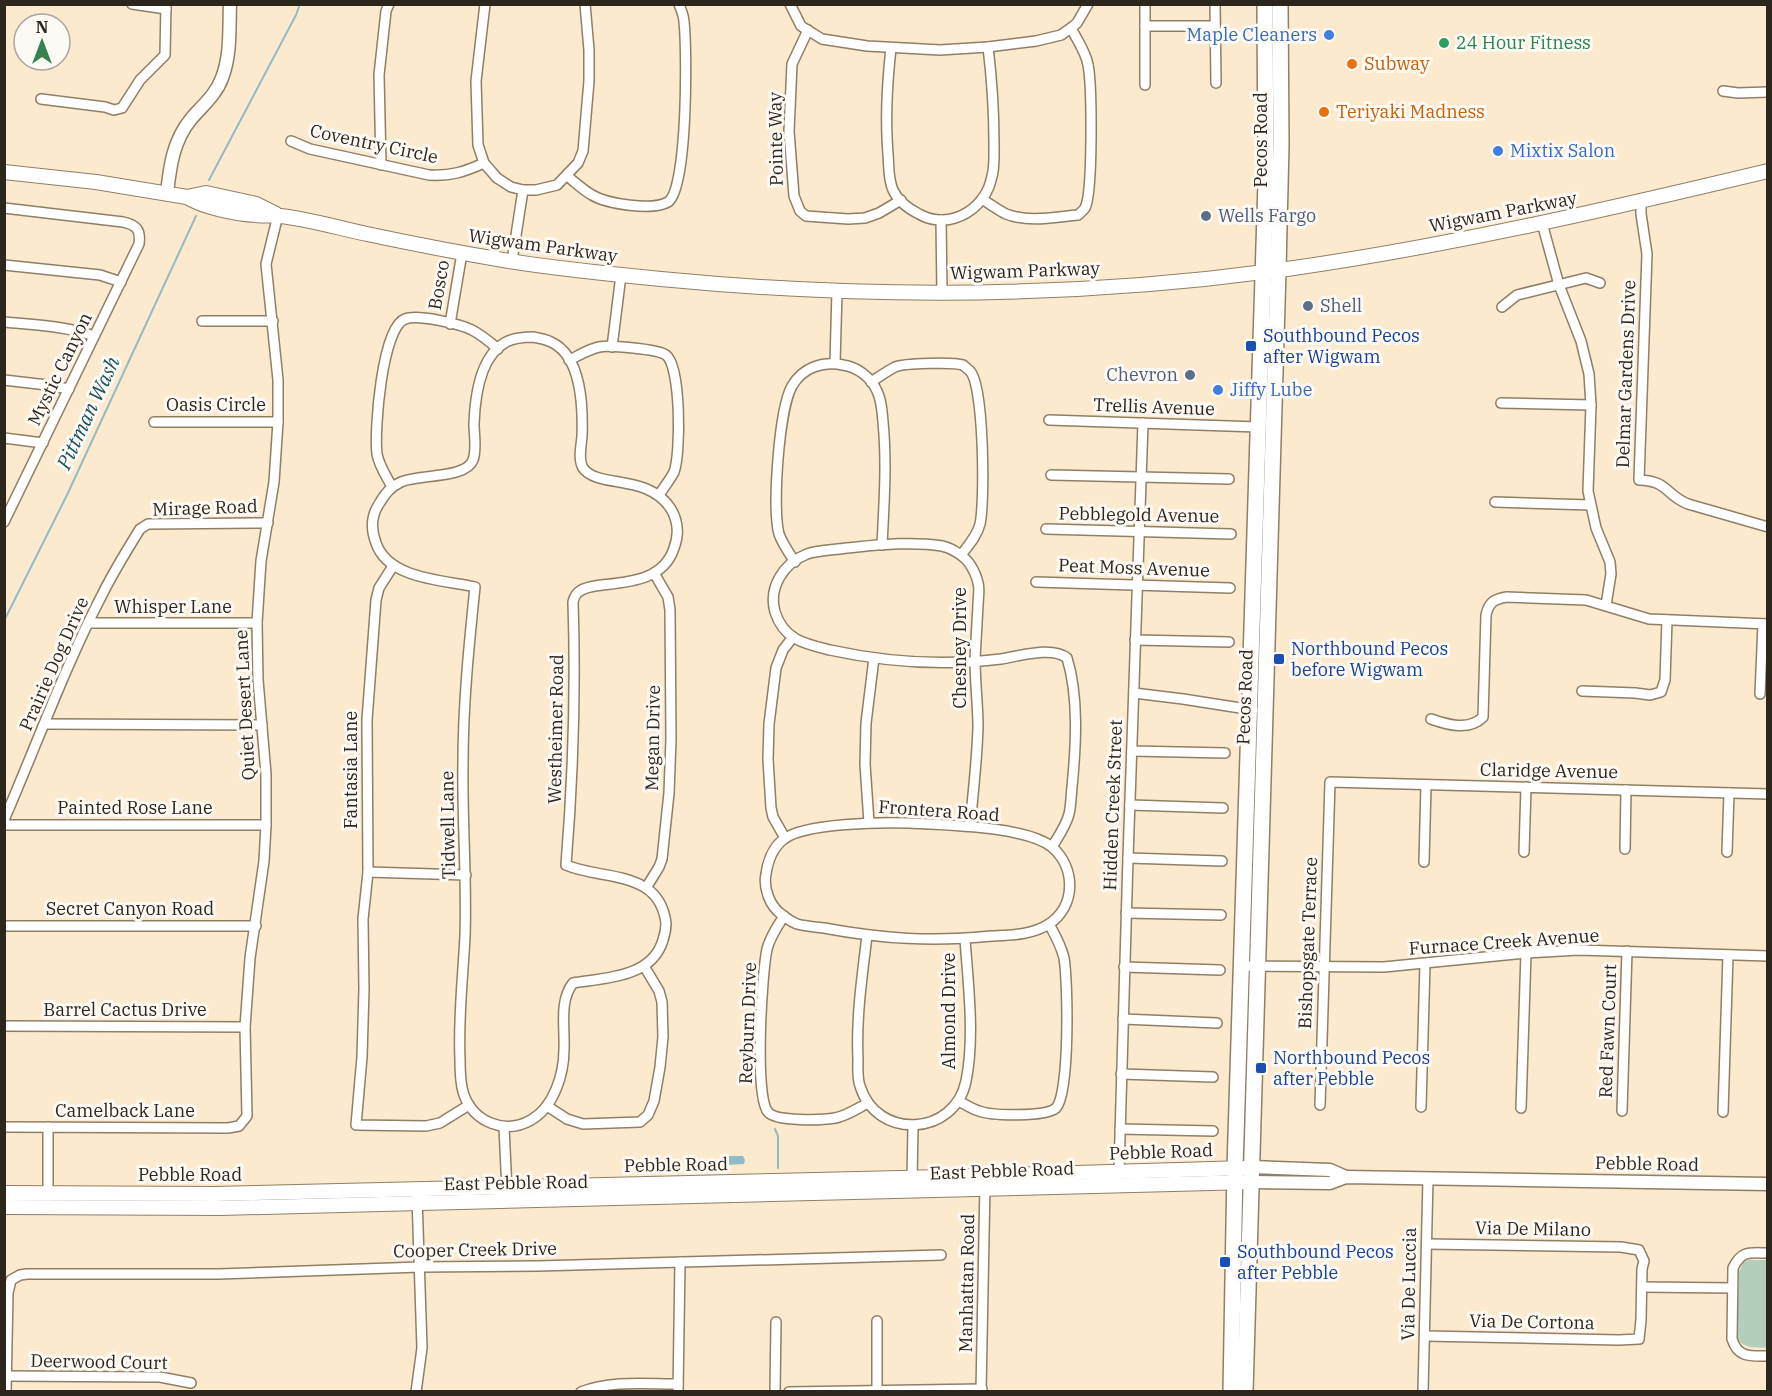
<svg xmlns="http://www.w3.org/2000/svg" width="1772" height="1396" viewBox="0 0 1772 1396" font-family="'IBM Plex Serif',serif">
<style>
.green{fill:#b3cfbc}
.water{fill:#92bcc5}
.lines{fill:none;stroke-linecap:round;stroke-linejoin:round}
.stream{stroke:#92bcc5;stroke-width:2}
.minor-casing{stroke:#8f7f66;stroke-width:12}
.tertiary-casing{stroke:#8f7f66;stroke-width:15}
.secondary-casing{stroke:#8f7f66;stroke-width:16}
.primary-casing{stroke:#8f7f66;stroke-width:18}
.minor{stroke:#fff;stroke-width:9}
.tertiary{stroke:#fff;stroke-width:12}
.secondary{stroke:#fff;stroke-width:14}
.primary{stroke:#fff;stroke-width:15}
.shop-dot{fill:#3f7fe0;stroke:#fdf9f4;stroke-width:2}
.leisure-dot{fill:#2e9e5b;stroke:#fdf9f4;stroke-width:2}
.food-dot{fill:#e8710a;stroke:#fdf9f4;stroke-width:2}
.service-dot{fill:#5c6f8a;stroke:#fdf9f4;stroke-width:2}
.transit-dot{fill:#1a4fb4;stroke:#fdf9f4;stroke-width:2}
.labels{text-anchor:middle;stroke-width:6;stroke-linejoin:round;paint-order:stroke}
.shop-label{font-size:18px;fill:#366cbe;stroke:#fdf9f4;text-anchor:start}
.leisure-label{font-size:18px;fill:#27864d;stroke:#fdf9f4;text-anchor:start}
.food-label{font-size:18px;fill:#c56008;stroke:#fdf9f4;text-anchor:start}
.street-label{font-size:18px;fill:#2d261c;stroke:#fdf9f4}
.service-label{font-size:18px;fill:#4e5e75;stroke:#fdf9f4;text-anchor:start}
.transit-label{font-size:18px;fill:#164399;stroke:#fdf9f4;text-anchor:start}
.water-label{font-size:20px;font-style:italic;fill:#16525c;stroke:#fdf9f4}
</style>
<rect width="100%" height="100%" fill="#fceace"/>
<path class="green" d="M1749,1260H1767V1348C1755,1347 1744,1350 1737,1337L1739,1272L1743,1263Z"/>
<path class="water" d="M727,1156H743L745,1160L744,1164L727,1165Z"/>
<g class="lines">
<g class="stream">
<path d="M209,180L296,15L300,4"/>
<path d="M4,621L67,495L196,216"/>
<path d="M775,1129L778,1136V1168"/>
</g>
<defs>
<g id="minor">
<path d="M132,4L166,9"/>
<path d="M485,4L476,81L478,145L484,163L497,178L511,187L523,190H536L557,185L578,163L583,151L589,81V50L585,4"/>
<path d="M790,4L801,26L822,39L867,46L940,50L988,47L1036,41L1061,35L1071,28"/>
<path d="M1215,4L1216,83"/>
<path d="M1145,26H1215"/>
<path d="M808,30L792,64L789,131L794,196L800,211L806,216L848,219L865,218L879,213L901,200"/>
<path d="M891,48C887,84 885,118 888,154C889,166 888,179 893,190C898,201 909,209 919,214C929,220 944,222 955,218C972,213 987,198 991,180C995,169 994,156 994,144C994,111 992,80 988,47"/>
<path d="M1145,85V4"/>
<path d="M1723,91L1738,93L1768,92"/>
<path d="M41,99L105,107L114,110L122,108L140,80L165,55L166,4"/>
<path d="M291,141L310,149L429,175C452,176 464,172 484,163"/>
<path d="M381,165L379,75L386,11L389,4"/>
<path d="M567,176C575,182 583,190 592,195C607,204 653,211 668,202C688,189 687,48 684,22C684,16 681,10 679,4"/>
<path d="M982,199C990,204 998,210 1006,214C1029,223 1055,217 1078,215C1080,213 1083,211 1085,208C1093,193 1092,85 1088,65C1086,52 1077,40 1071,28L1077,23L1088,4"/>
<path d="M1641,201V214L1647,254L1639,480C1669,481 1665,495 1688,504L1768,527"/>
<path d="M4,208L123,222C136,225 141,229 139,244L4,522"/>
<path d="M941,220L942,292"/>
<path d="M1542,223L1559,285L1581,341L1589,374L1591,405L1588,491L1596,528L1610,562L1611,574L1606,605"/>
<path d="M512,261L523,190"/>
<path d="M4,265L100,275L121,282"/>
<path d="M1502,307L1517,295L1586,278L1600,283"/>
<path d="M202,321H273"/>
<path d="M4,322C34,325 66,326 94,336"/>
<path d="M450,324L462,253"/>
<path d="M533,337C539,338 545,339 551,342C582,356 583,407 582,437C581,446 578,460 583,468C598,489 648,473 671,509C678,521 679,535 674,548C664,580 629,582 602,585C595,586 585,587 580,591C576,593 574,598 573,602C576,690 573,778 566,865C592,876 622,873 646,888C658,896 664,908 666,923C666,929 665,934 663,940C652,978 604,978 573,983C559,1001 565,1026 564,1049C564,1074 554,1107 531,1120C505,1135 474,1122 464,1095C460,1084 460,1071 460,1059C458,1018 463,977 465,936C467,879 462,821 463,763C463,704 469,645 475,587C443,580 388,579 376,543C371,530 371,516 379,504C385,494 390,487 401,482C418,474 466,479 473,460C477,449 474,435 474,424C475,396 480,356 506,342C514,338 524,337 533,337Z"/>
<path d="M612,347L621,275"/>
<path d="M569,360C578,356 589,349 599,347C609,345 658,349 666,355C681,366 681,454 674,472C670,480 664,487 659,495"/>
<path d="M835,363L837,291"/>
<path d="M4,380L47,385L69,389"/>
<path d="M871,382C879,377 887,371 895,367C904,363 954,362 963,365C964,366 969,370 970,371C984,385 985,502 980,524C977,536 968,546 961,555"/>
<path d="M1501,403L1591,405"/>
<path d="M1049,420L1258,427"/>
<path d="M154,422H278"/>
<path d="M4,438L43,443"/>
<path d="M1051,475L1229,479"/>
<path d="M392,487C387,477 379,466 377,454C374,431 382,327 405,319C418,314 460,324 472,330C482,335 490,342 498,349"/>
<path d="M1495,502L1590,505"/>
<path d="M1046,529L1231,534"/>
<path d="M795,562C789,553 782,543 779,534C772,508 779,409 792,386C803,367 823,361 843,365C857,367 871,377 877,391C882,401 882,412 883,422C887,463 884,504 882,545"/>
<path d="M393,566L379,588L376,600L367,720L368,872L363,919L364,989L362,1057L356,1125L426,1126L440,1123L469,1105"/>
<path d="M1036,582L1230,588"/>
<path d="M88,623H257"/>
<path d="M1135,640L1229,642"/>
<path d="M1582,691L1635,693L1650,695L1661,692L1665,680L1667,620"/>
<path d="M1134,693L1183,699L1253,710"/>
<path d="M1760,694L1763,624"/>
<path d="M1431,719C1448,725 1469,731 1483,717L1486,615C1489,602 1494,599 1507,597L1586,600L1649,619L1768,624"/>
<path d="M45,724L262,725"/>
<path d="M1132,751L1225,753"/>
<path d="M1130,805L1223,808"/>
<path d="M4,820C37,744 65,666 103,593C114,571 127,550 140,529L148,524L268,523"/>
<path d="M869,823L865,764L866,723L874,658"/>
<path d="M4,825H266"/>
<path d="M785,838L773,817L771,808L768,759L769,724L776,668L783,650L793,637"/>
<path d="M1625,849L1626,790"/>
<path d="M1524,852L1526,787"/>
<path d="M1727,852L1729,793"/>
<path d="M1128,858L1222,861"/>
<path d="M1424,862L1426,785"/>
<path d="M368,872L466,875"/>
<path d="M646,888L659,867L662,859L669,793L671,739L670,610L668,597L654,573"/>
<path d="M1126,913L1221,915"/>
<path d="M784,916C777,927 770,937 767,949C762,972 754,1096 768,1112C776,1122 823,1120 835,1118C847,1116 858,1108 868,1103"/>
<path d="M1049,924C1032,935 1011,935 992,936C932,942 883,939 824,928C815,927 805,926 797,924C792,922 786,918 781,914C770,906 763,888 766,874C768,860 773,847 784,839C805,823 883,822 910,823C945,825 1026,826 1052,847"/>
<path d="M4,926H256"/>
<path d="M867,936C862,977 856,1018 858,1059C858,1068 857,1078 860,1086C877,1141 955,1136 966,1081C975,1038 968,982 965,939"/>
<path d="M1242,966L1384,967L1526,953L1579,950L1768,956"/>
<path d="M1124,967L1220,970"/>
<path d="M1123,1019L1217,1023"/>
<path d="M4,1026L245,1027"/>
<path d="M1121,1074L1213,1077"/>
<path d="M958,1101C965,1104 972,1109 979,1111C992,1116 1046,1117 1056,1108C1070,1093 1068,981 1064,958C1061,945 1055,935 1049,924C1076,906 1076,868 1052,847C1058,837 1066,826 1069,814C1071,806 1071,796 1072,787C1076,746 1079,697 1067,658C1052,646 1020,656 1001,659C945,666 885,662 830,650C805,644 784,640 775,612C768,587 784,563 807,554C819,550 834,550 847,548C878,545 911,541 942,546C952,548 966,557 971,566C974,571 977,578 978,583C980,589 978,598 978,605C977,623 976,641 975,659C975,682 978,705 978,727C977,761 973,793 970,826"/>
<path d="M1320,1105L1330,782L1768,794"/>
<path d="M547,1106L567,1119L583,1124L640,1122L648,1115L654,1101L660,1067L663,1037L662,1002L659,991L644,966"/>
<path d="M1421,1107L1425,964"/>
<path d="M1521,1108L1526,953"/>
<path d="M1622,1111L1627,951"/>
<path d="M1723,1112L1728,955"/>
<path d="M4,1127L228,1128L239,1126L247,1116L245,1027L250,958L264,861L266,825V774L258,680L257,623L261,561L274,482L278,422V380L266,264L278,215"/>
<path d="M504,1127L507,1191"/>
<path d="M1120,1129L1213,1131"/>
<path d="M1118,1175L1119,1171L1128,858L1143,423"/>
<path d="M912,1181L913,1126"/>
<path d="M48,1196V1127"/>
<path d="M1768,1253C1749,1253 1742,1250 1733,1268L1732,1339C1738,1358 1750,1356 1768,1356"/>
<path d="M1642,1287L1732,1288"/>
<path d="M877,1321V1390"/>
<path d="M1425,1336L1619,1340L1639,1339L1641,1320L1642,1269L1644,1261L1639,1250L1621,1247L1427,1244"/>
<path d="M6,1376L160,1377L191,1383"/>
<path d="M6,1392L8,1293L11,1280L20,1275L27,1274H219L420,1267L538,1266L941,1255"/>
<path d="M416,1392L422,1348L417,1197"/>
<path d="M581,1392C611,1380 646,1384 678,1384"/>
<path d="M678,1392L680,1262"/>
<path d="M775,1392L776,1322"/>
<path d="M789,1392L982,1389"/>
<path d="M981,1392L985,1184"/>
<path d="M1423,1392L1428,1178"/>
</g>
<g id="tertiary">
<path d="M167,193C170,166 173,141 191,119C202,106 216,95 222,78C231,55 229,29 230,4"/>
<path d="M1251,1167L1330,1170L1346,1177"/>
<path d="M1251,1182L1330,1183L1346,1177L1768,1184"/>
</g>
<g id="secondary">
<path d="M4,172L96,182L187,197L206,193L256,204L276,214"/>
<path d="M187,197C202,207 237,214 256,215C264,216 272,215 280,216C309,219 338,228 367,234C414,244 461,253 509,261C559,269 610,274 661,279C868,299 1080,298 1287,269C1449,246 1609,209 1768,171"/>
<path d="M4,1193L215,1194L943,1177L1246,1168"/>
<path d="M4,1207L221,1208L1251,1182"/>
</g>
<g id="primary">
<path d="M1231,1392L1235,1168L1266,182L1265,4"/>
<path d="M1245,1392L1278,270L1281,144L1280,4"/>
</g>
</defs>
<use href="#minor" class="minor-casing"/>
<use href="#tertiary" class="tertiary-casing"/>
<use href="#secondary" class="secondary-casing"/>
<use href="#primary" class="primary-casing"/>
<use href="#minor" class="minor"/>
<use href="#tertiary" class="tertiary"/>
<use href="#secondary" class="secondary"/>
<use href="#primary" class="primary"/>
</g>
<g class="shop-dot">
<circle cx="1329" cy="35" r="6"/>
<circle cx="1498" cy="151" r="6"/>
<circle cx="1218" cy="390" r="6"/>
</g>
<circle class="leisure-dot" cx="1444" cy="43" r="6"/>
<g class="food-dot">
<circle cx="1352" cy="64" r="6"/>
<circle cx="1324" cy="112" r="6"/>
</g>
<g class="service-dot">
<circle cx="1206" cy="216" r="6"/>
<circle cx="1308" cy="306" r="6"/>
<circle cx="1190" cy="375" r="6"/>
</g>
<g class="transit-dot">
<rect x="1245" y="340" width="12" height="12" rx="3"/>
<rect x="1273" y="653" width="12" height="12" rx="3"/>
<rect x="1255" y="1062" width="12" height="12" rx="3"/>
<rect x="1219" y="1256" width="12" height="12" rx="3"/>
</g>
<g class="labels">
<g class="shop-label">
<text x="1317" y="41" text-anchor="end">Maple Cleaners</text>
<text x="1510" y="157">Mixtix Salon</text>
<text x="1230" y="396">Jiffy Lube</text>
</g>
<g class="leisure-label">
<text x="1456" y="49">24 Hour Fitness</text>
</g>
<g class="food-label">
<text x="1364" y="70">Subway</text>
<text x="1336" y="118">Teriyaki Madness</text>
</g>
<g class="street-label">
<text transform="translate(776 139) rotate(-91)" y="6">Pointe Way</text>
<text transform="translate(1261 140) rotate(-90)" y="6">Pecos Road</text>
<text transform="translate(374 144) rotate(12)" y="6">Coventry Circle</text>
<text transform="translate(1503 212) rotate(-11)" y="6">Wigwam Parkway</text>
<text transform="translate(543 246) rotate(8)" y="6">Wigwam Parkway</text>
<text transform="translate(1025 271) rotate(-2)" y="6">Wigwam Parkway</text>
<text transform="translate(439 285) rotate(-80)" y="6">Bosco</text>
<text transform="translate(60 369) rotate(-64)" y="6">Mystic Canyon</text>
<text transform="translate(1626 374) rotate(-88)" y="6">Delmar Gardens Drive</text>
<text x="216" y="411">Oasis Circle</text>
<text transform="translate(1154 407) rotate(2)" y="6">Trellis Avenue</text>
<text transform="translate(205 508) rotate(-2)" y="6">Mirage Road</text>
<text transform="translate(1139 515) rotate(1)" y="6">Pebblegold Avenue</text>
<text transform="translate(1134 568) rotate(2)" y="6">Peat Moss Avenue</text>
<text x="173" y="613">Whisper Lane</text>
<text transform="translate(960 648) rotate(-90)" y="6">Chesney Drive</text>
<text transform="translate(54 664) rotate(-66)" y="6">Prairie Dog Drive</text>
<text transform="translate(1245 697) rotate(-88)" y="6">Pecos Road</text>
<text transform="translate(245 705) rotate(-93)" y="6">Quiet Desert Lane</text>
<text transform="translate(556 729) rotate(-89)" y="6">Westheimer Road</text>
<text transform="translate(653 738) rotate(-89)" y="6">Megan Drive</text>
<text transform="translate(351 770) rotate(-90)" y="6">Fantasia Lane</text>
<text transform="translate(1549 771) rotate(1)" y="6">Claridge Avenue</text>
<text transform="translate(1113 805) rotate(-88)" y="6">Hidden Creek Street</text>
<text x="135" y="814">Painted Rose Lane</text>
<text transform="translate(939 811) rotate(4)" y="6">Frontera Road</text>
<text transform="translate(448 825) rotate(-91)" y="6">Tidwell Lane</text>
<text x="130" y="915">Secret Canyon Road</text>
<text transform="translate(1504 942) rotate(-4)" y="6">Furnace Creek Avenue</text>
<text transform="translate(1308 943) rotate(-88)" y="6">Bishopsgate Terrace</text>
<text x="125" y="1016">Barrel Cactus Drive</text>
<text transform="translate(949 1011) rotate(-90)" y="6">Almond Drive</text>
<text transform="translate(748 1023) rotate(-88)" y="6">Reyburn Drive</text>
<text transform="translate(1608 1031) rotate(-88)" y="6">Red Fawn Court</text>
<text x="125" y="1117">Camelback Lane</text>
<text transform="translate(1161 1152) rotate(-2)" y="6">Pebble Road</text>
<text transform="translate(1647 1164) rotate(1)" y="6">Pebble Road</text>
<text transform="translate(676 1165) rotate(-1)" y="6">Pebble Road</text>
<text transform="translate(1002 1171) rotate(-2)" y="6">East Pebble Road</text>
<text x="190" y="1181">Pebble Road</text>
<text transform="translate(516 1183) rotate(-1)" y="6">East Pebble Road</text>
<text transform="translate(1533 1229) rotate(1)" y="6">Via De Milano</text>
<text transform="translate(475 1250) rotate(-1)" y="6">Cooper Creek Drive</text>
<text transform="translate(967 1283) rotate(-89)" y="6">Manhattan Road</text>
<text transform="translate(1409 1284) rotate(-89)" y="6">Via De Luccia</text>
<text transform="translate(1532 1322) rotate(1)" y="6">Via De Cortona</text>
<text transform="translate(99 1362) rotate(1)" y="6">Deerwood Court</text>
</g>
<g class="service-label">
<text x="1218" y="222">Wells Fargo</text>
<text x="1320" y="312">Shell</text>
<text x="1178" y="381" text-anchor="end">Chevron</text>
</g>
<g class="transit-label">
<text x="1263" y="342">Southbound Pecos<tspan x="1263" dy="21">after Wigwam</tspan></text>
<text x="1291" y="655">Northbound Pecos<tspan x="1291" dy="21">before Wigwam</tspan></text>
<text x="1273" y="1064">Northbound Pecos<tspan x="1273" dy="21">after Pebble</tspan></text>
<text x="1237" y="1258">Southbound Pecos<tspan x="1237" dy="21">after Pebble</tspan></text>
</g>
<g class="water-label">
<text transform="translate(88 413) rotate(-65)" y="7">Pittman Wash</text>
</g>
</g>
<rect width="1772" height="1396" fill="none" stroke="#2d261c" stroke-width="12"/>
<g transform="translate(42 42)"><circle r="28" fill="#fdf9f4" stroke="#aaa59e" stroke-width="1.5"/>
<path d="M0-4.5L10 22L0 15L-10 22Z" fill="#368250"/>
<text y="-9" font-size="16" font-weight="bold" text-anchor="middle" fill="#2d261c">N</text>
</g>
</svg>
